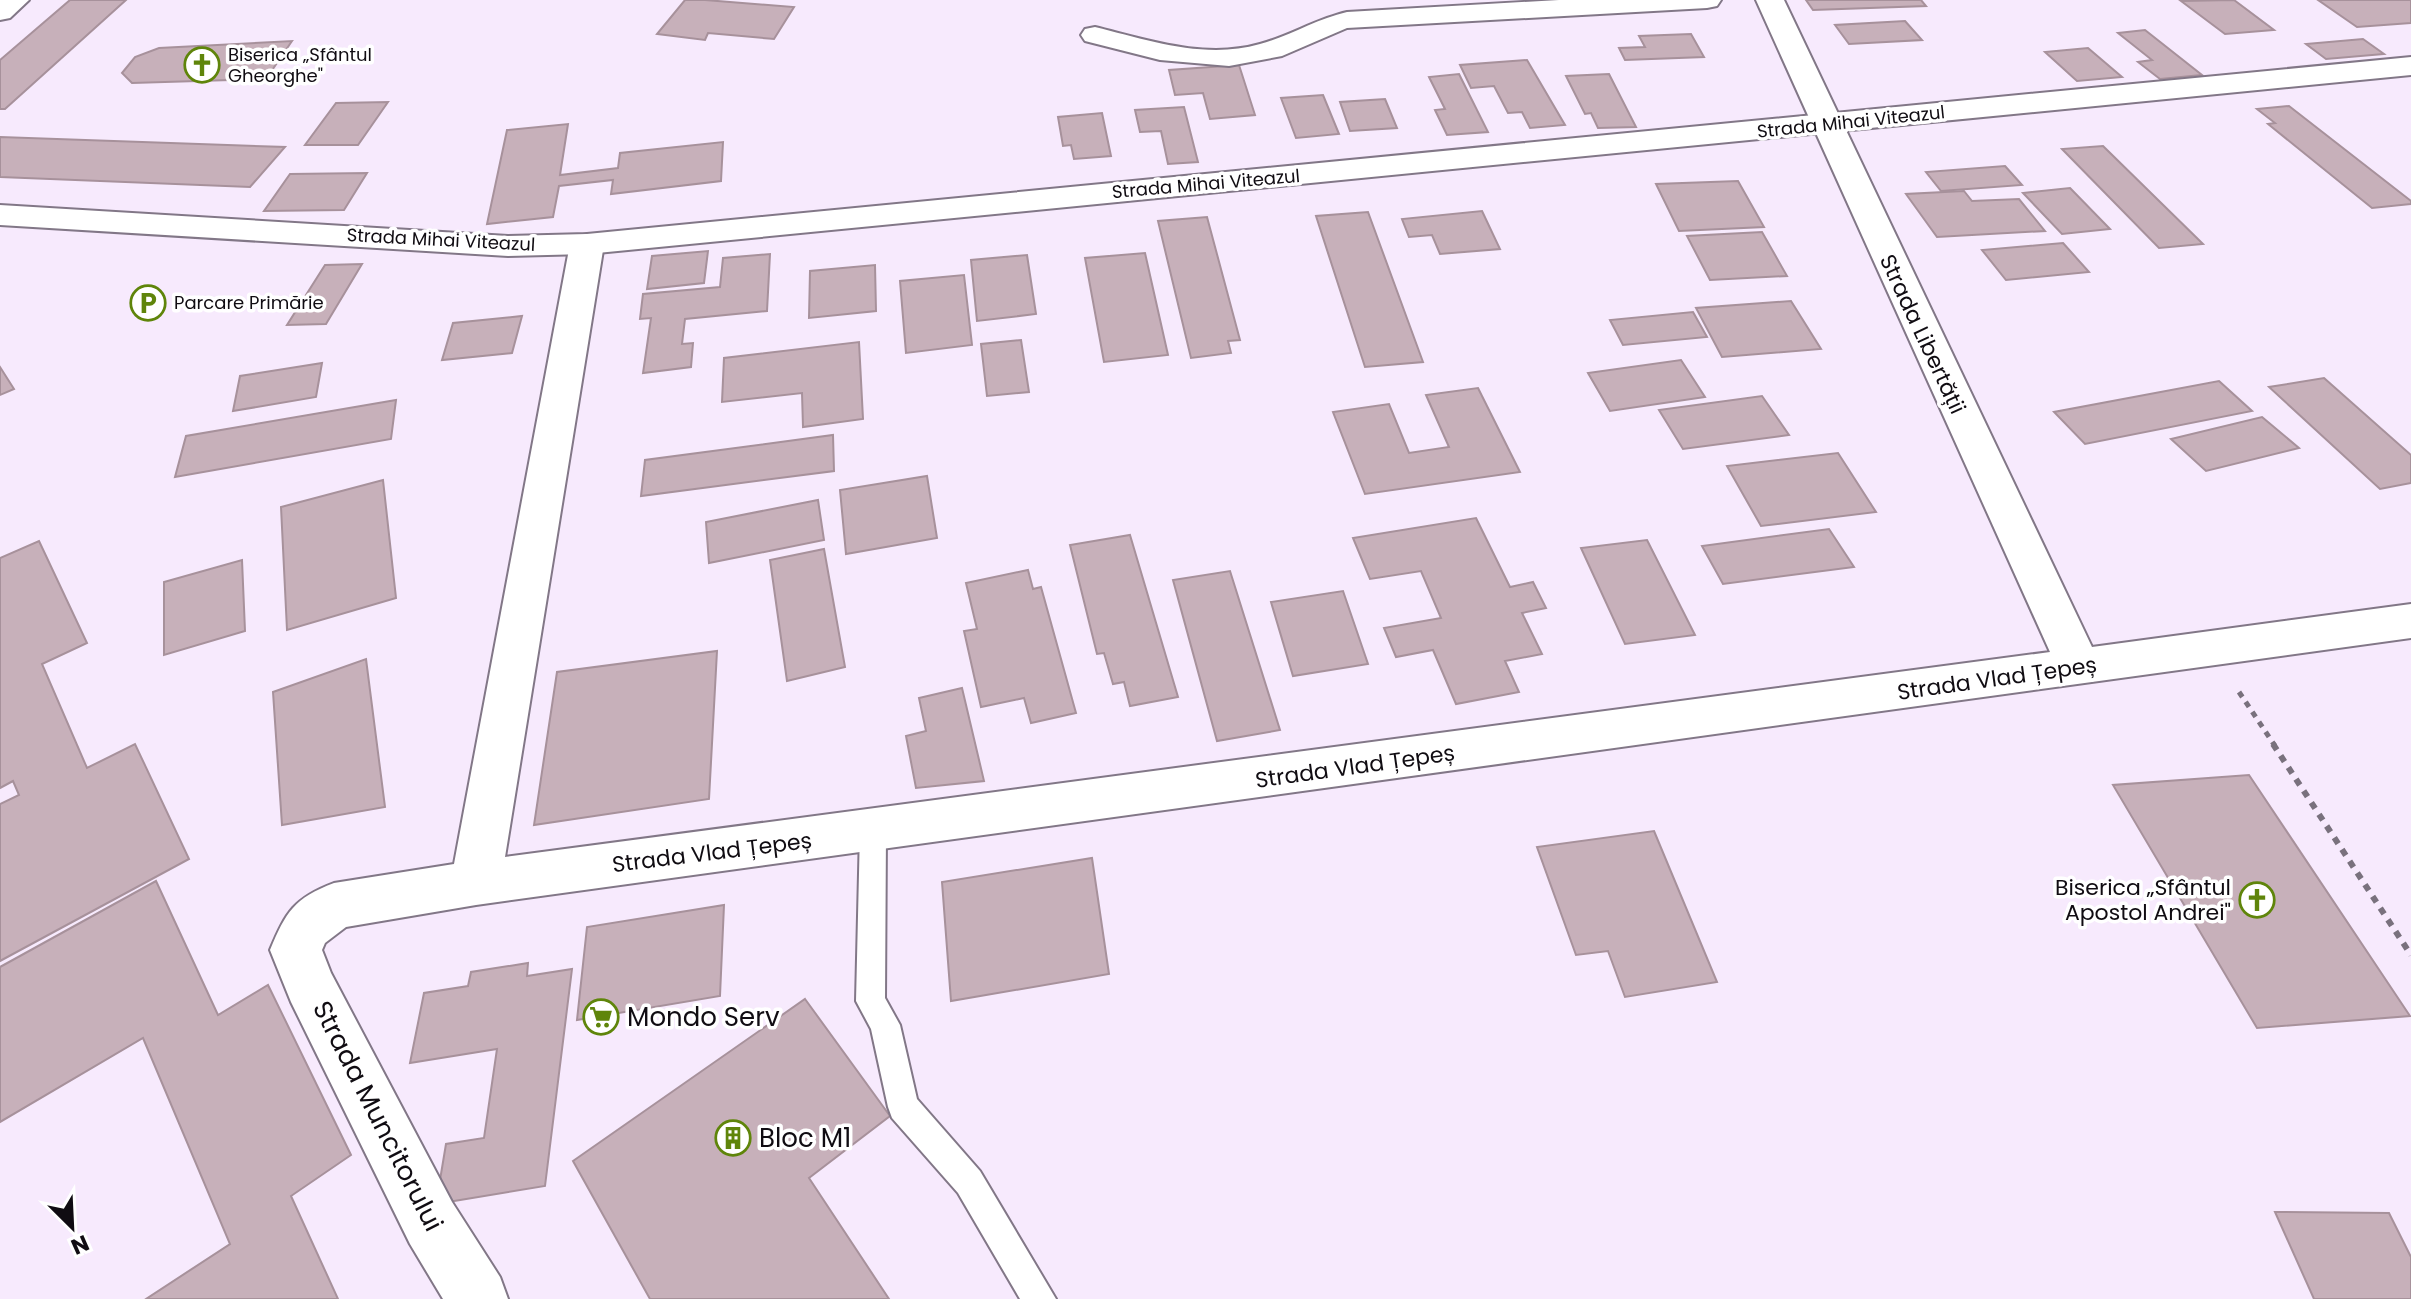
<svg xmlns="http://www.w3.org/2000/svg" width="2411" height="1299" viewBox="0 0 2411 1299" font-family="Poppins,sans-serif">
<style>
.building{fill:#c7b0ba;stroke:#a7919b;stroke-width:2}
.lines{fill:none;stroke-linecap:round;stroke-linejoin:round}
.service-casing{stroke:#827787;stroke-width:4}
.minor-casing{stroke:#827787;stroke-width:4}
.secondary-casing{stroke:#827787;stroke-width:4}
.path-far1{stroke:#79717d;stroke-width:5;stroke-dasharray:6 6;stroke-linecap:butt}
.path{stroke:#79717d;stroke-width:6;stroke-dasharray:7 7;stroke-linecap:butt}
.service{fill:#fff;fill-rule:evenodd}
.minor{fill:#fff;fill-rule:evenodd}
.secondary{fill:#fff;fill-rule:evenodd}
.labels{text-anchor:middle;stroke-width:7;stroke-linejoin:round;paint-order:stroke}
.far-poi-label{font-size:18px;fill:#100c12;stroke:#fff;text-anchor:start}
.far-street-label{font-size:18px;fill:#100c12;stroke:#fff}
.street-label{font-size:22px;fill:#100c12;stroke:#fff}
.poi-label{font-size:22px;fill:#100c12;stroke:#fff;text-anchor:end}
.near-poi-label{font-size:26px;fill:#100c12;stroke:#fff;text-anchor:start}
.near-street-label{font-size:26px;fill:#100c12;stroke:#fff}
</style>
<rect width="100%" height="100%" fill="#f7eafd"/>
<g class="building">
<path d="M70,0H126L5,109H0V60Z"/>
<path d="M685,0H705L794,7L774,39L708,33L705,40L657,34Z"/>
<path d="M1806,0H1921L1926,6L1813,10Z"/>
<path d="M2234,0L2274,30L2225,34L2181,1Z"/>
<path d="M2318,0H2411V23L2357,27Z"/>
<path d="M1905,21L1922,40L1849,44L1835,25Z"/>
<path d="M2145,30L2202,75L2160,79L2138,62L2152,60L2118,33Z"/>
<path d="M1691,34L1704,57L1625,60L1619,48L1645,47L1639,36Z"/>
<path d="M2363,39L2384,54L2326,59L2306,44Z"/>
<path d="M292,41L266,79L132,83L122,73L135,57L159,48Z"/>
<path d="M2088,48L2122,77L2077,81L2045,52Z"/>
<path d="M1527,60L1565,125L1530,128L1522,112L1508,113L1494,86L1471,88L1460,65Z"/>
<path d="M1239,65L1255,115L1210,119L1203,93L1175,95L1169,70Z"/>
<path d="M1459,74L1488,132L1447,135L1435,110L1445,109L1429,77Z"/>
<path d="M1609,74L1636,127L1598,128L1591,113L1585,114L1566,76Z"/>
<path d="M1323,95L1339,134L1296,138L1281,98Z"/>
<path d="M1385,99L1397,128L1350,131L1340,102Z"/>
<path d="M388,102L358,145H305L336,103Z"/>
<path d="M2289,106L2411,201V204L2372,208L2268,124L2275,123L2257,109Z"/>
<path d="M1184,107L1198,162L1168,164L1161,131L1140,132L1135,110Z"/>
<path d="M1102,113L1111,156L1074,159L1071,145L1063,146L1058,117Z"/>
<path d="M568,124L560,175L618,168L620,153L723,142L721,181L611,194L613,180L559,186L553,217L487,224L507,130Z"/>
<path d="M0,137L285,147L250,187L0,177Z"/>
<path d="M2103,146L2203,244L2159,248L2062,149Z"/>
<path d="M2005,166L2022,185L1941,191L1926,172Z"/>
<path d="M367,173L344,210L264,211L290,174Z"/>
<path d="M1738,181L1764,227L1679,231L1656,184Z"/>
<path d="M2070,188L2110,229L2062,234L2023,193Z"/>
<path d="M1964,191L1972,201L2019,199L2045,231L1937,237L1906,194Z"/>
<path d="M1482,211L1500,249L1440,254L1432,235L1409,237L1402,219Z"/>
<path d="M1368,212L1423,362L1365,367L1316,216Z"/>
<path d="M1207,217L1240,340L1228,341L1231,353L1191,358L1158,221Z"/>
<path d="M1762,232L1787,276L1710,280L1687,236Z"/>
<path d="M2063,243L2089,272L2006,280L1982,250Z"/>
<path d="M708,251L704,283L647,289L652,256Z"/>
<path d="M1145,253L1168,355L1104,362L1085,258Z"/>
<path d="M770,254L767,311L685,319L682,344L693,343L691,367L643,373L651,318L640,319L643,294L720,287L723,258Z"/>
<path d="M1027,255L1036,314L977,321L971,260Z"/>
<path d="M362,264L326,324L287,325L325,265Z"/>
<path d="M875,265L876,311L809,318L810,271Z"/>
<path d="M964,275L972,345L906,353L900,281Z"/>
<path d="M1791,301L1821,349L1722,357L1696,308Z"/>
<path d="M1693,312L1707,337L1623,345L1610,320Z"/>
<path d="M522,316L512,353L442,360L453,323Z"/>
<path d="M1021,340L1029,392L987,396L981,344Z"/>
<path d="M859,342L863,419L803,427L802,393L722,402L724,358Z"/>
<path d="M1681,360L1705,397L1610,411L1588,373Z"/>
<path d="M322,363L316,397L233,411L240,376Z"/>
<path d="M0,367L14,389L0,395Z"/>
<path d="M2324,378L2411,455V483L2380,489L2269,387Z"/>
<path d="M2219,381L2252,411L2085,444L2054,412Z"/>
<path d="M1478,388L1520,472L1365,494L1333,412L1389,404L1409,453L1449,447L1426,395Z"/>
<path d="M1762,396L1789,435L1683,449L1659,410Z"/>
<path d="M396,400L391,439L175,477L186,436Z"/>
<path d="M2262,417L2299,448L2206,471L2171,439Z"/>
<path d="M833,435L834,471L641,496L645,460Z"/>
<path d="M1838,453L1876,512L1761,526L1727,466Z"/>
<path d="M927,476L937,538L846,554L840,490Z"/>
<path d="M383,480L396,598L287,630L281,507Z"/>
<path d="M818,500L824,540L709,563L706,522Z"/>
<path d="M1476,518L1510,587L1533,582L1546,608L1522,613L1542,654L1505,661L1519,692L1456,704L1433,650L1396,657L1384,628L1441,618L1421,571L1370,579L1353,538Z"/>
<path d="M1829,529L1854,567L1723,584L1702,546Z"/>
<path d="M1130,535L1178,697L1130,706L1124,682L1113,684L1104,653L1097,654L1070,545Z"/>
<path d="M1647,540L1695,635L1625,644L1581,548Z"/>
<path d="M39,541L87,643L42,664L87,768L135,744L189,859L0,961V804L19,795L13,781L0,788V558Z"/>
<path d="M824,549L845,667L787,681L770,560Z"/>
<path d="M242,560L245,631L164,655V582Z"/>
<path d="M1028,570L1033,589L1041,587L1076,713L1031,723L1024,698L981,707L964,631L977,629L966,583Z"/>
<path d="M1230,571L1280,730L1217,741L1173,580Z"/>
<path d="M1343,591L1368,664L1293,676L1271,602Z"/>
<path d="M717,651L709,799L534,825L557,672Z"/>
<path d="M366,659L385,807L282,825L273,692Z"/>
<path d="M962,688L984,781L916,788L906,736L926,731L919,698Z"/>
<path d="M2249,775L2410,1016L2257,1028L2113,785Z"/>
<path d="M1654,831L1717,982L1625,997L1608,951L1576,955L1537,847Z"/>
<path d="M1092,858L1109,974L951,1001L942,882Z"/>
<path d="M156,881L218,1015L268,985L351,1155L291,1196L338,1299H146L230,1244L143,1038L0,1122V967Z"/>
<path d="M724,905L720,996L577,1020L587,927Z"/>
<path d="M528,963L527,976L572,969L545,1186L436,1204L446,1144L484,1138L497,1049L410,1063L424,993L468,986L471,972Z"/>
<path d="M805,999L890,1116L809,1178L889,1299H650L573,1161Z"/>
<path d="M2275,1212L2389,1213L2411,1257V1299H2314Z"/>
</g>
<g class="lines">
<defs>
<path id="service" d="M873,820L882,823L886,831L885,998L900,1025L917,1099L980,1171L1056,1299H1020L958,1193L892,1118L888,1107L871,1029L856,1001L860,831L864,823Z"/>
<g id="minor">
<path d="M1559,0H1721L1717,6L1707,8L1347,28L1282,56L1229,66L1160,60L1085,41L1081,35L1085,29L1095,27C1148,40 1205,60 1260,44C1290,36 1316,19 1347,12Z"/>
<path d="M1756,0H1784L2092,647L2411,604V638L476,905L346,927L325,943L322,950L331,973L452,1202L500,1277L508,1299H443L410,1244L291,1002L270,950C286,912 294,898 334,883L454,864L570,244L575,237L587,234L599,237L604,244L505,857L2050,652Z"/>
</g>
<g id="secondary">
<path d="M0,0H29L10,18L0,20Z"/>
<path d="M2411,57V75L587,254L508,256L0,225V205L508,236L587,234Z"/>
</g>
</defs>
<use href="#service" class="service-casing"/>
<use href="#minor" class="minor-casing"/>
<use href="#secondary" class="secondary-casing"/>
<path class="path-far1" d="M2239,692L2275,746"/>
<path class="path" d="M2273,744L2411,955"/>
<use href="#service" class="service"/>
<use href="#minor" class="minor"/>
<use href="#secondary" class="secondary"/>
</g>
<defs>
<symbol id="church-ring" viewBox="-11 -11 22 22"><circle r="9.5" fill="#fff" stroke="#5f850a" stroke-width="1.5"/><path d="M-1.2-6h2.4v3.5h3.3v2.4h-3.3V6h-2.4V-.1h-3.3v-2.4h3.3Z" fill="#5f850a"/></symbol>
<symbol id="parking-ring" viewBox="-11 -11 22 22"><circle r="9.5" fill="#fff" stroke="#5f850a" stroke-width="1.5"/><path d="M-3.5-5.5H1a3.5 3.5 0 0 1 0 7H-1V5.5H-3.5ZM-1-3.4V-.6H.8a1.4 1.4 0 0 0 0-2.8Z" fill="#5f850a"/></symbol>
<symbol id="supermarket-ring" viewBox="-11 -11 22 22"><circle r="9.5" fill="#fff" stroke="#5f850a" stroke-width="1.5"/><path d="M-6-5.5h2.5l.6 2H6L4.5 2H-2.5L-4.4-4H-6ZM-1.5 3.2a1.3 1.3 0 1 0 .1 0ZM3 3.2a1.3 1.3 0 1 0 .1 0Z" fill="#5f850a"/></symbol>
<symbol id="building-ring" viewBox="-11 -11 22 22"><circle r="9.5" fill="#fff" stroke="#5f850a" stroke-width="1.5"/><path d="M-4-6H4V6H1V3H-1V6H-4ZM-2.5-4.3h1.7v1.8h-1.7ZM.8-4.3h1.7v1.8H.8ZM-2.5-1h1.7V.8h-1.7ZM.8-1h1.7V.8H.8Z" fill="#5f850a"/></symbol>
</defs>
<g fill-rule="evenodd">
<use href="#church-ring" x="182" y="45" width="40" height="40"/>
<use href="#parking-ring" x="128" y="283" width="40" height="40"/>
<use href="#church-ring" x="2237" y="880" width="40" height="40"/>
<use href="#supermarket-ring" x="581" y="997" width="40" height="40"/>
<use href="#building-ring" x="713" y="1118" width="40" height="40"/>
</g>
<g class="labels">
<g class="far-poi-label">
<text x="228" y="61">Biserica „Sfântul<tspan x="228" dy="21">Gheorghe"</tspan></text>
<text x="174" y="309">Parcare Primărie</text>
</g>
<g class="far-street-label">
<text transform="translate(1851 122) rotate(-6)" y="6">Strada Mihai Viteazul</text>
<text transform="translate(1206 184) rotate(-5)" y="6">Strada Mihai Viteazul</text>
<text transform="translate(441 240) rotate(3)" y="6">Strada Mihai Viteazul</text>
</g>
<g class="street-label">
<text transform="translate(1923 334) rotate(65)" y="8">Strada Libertății</text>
<text transform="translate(1997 678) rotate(-8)" y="8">Strada Vlad Țepeș</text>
<text transform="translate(1355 766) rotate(-8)" y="8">Strada Vlad Țepeș</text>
<text transform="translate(712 852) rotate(-7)" y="8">Strada Vlad Țepeș</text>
</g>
<g class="poi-label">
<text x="2231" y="895">Biserica „Sfântul<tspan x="2231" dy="25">Apostol Andrei"</tspan></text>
</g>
<g class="near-poi-label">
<text x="627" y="1026">Mondo Serv</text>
<text x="759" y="1147">Bloc M1</text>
</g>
<g class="near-street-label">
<text transform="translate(378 1116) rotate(63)" y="9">Strada Muncitorului</text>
</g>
</g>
<g transform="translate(72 1227) rotate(156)" stroke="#ffffff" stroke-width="6" paint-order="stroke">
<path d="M0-6L14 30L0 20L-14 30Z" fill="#100c12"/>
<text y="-12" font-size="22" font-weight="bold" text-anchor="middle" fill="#100c12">N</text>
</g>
</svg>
